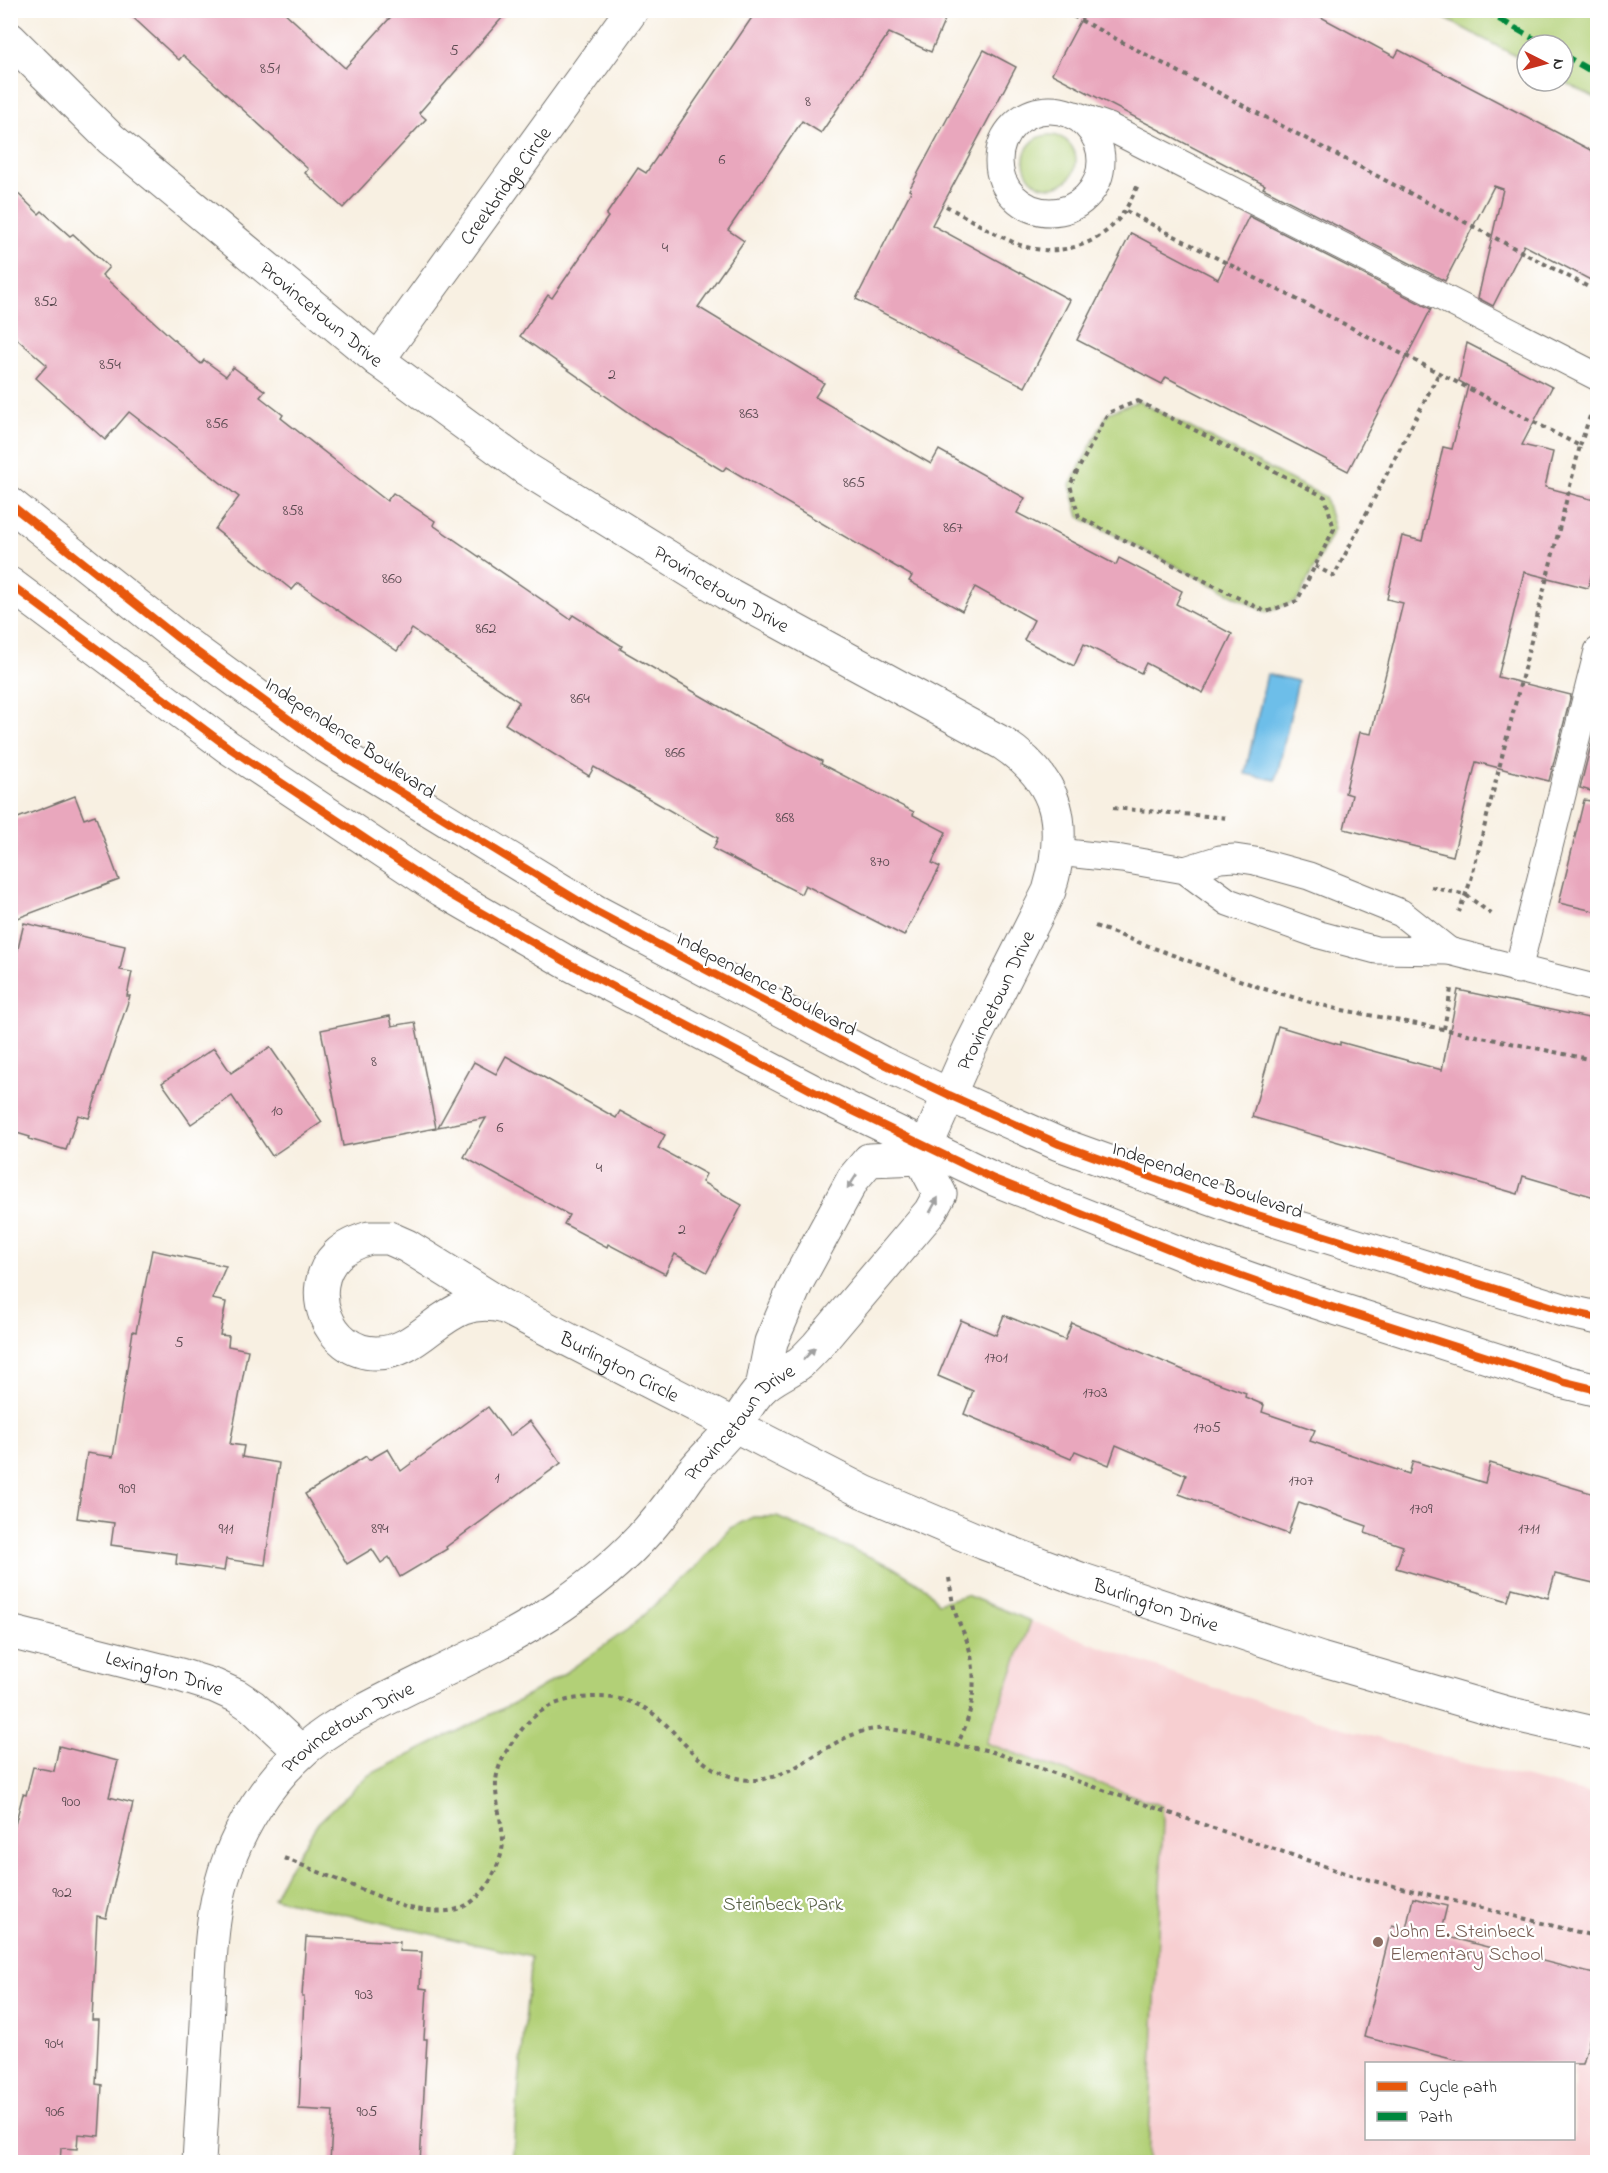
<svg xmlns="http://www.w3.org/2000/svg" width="1608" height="2173" viewBox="0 0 1608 2173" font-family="'Indie Flower',sans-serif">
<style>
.built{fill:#f7cfd1;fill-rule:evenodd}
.green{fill:#b2d077;stroke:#6e7e51;stroke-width:1.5}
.water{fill:#6dbee9;stroke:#4c748a;stroke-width:1.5}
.building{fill:#e9a7bd}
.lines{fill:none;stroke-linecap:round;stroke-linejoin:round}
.lane-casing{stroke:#73706b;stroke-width:29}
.street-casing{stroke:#73706b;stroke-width:35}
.secondary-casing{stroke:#73706b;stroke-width:35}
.path{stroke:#73706b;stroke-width:4;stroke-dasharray:4.5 4.5;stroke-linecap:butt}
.lane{stroke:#fff;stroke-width:27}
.street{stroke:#fff;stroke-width:33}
.secondary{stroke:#fff;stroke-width:33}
.quiet{stroke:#00873e;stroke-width:6;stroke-dasharray:12 6;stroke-linecap:butt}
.cycleway-casing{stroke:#fff;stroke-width:11}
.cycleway{stroke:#e8590c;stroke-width:8}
.oneway{fill:#a0a0a0}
.education-dot{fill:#8d6e63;stroke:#fff;stroke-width:2}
.labels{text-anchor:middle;stroke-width:4.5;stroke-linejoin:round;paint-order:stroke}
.number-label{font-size:16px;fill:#5a4a50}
.street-label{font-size:20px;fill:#2b2b2b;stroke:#fff}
.park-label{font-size:20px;fill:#545d42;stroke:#fff}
.education-label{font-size:20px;fill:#785e54;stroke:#fff;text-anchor:start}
</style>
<rect width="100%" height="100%" fill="#fff"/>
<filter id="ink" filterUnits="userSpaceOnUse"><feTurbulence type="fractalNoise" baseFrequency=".0167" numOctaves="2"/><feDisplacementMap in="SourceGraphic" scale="12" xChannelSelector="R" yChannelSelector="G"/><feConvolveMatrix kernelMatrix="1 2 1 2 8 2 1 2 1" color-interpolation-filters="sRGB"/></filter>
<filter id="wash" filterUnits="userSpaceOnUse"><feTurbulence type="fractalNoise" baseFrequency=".008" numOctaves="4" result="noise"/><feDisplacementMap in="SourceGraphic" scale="24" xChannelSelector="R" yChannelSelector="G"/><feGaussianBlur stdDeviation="1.35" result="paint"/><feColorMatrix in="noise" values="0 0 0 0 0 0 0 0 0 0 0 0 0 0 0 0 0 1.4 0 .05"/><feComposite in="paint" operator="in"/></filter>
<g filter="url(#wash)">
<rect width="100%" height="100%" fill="#f8f0e2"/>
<path class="built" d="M1031,1621L1200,1683L1343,1728L1460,1762L1597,1795V2162H1148L1163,1821L986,1743ZM1366,2064H1574V2138H1366Z"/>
<g class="green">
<path d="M1431,11H1597V99L1563,81V45H1527V62Z"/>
<circle cx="1050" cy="161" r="26"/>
<path d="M1138,401L1325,497L1334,529L1297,601L1266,612L1079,517L1070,485L1108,413Z"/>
<path d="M753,1517H777L891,1566L926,1588L938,1603L966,1595L1031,1621L986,1743L1162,1806L1163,1821L1148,2162H512L531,1957L273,1898L287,1871L318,1823L367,1776L520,1700L568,1671L628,1629L696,1567L730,1528Z"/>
</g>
<path class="water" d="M1267,674L1298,681L1276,780L1245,774Z"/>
<g id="blocks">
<g class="building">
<path d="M125,10H282L345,68L397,10H509L419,113L426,119L343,208L305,173L308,169L183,55L179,60Z"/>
<path d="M757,10H949L931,52L889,33L821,133L802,121L728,230L744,241L698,307L824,383L815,397L931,464L939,450L1025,498L1017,513L1116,565L1119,558L1182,591L1176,604L1232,634L1203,693L1146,663L1141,673L1084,644L1074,666L1024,640L1034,620L975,587L962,611L909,581L912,576L726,467L723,471L643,422L520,336L548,295L552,298L608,217L606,215L638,168L646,173Z"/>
<path d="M1086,10H1308L1395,57L1399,50L1598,154V284L1524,245L1493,306L1478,298L1503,189L1494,186L1445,281L1263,188L1265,185L1052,74Z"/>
<path d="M984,50L1016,67L932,225L1070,300L1025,387L856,299L911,191L909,190Z"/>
<path d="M10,186L39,214L42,211L70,236L73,234L109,267L102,275L201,364L204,360L226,376L233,367L265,391L260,397L283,415L281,418L387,501L393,493L435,521L433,525L570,619L573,615L622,646L620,649L746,722L822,761L821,764L914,812L913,815L946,832L932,863L940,867L904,936L805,885L801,894L713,849L718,838L594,767L589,776L505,724L519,702L412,629L397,651L298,583L292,590L215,529L239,497L129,412L105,440L36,378L47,365L10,333Z"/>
<path d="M1249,216L1431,309L1348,471L1166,377L1162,384L1077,340L1131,233L1218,279Z"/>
<path d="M1467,343L1552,387L1522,445L1553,452L1545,487L1598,501V551L1588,588L1524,572L1498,677L1571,695L1549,781L1476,762L1453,856L1344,829L1352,795L1345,793L1360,732L1371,734L1403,603L1387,599L1402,536L1422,541L1443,447L1452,449L1468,386L1459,381Z"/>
<path d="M1598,718V793L1580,788Z"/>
<path d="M75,796L84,819L95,815L119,880L10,921V821Z"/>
<path d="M1584,800L1598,802V912L1559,903Z"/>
<path d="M24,923L125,946L120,970L132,972L127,996H130L89,1118L78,1115L66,1150L29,1139L30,1137L10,1131V983Z"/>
<path d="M1458,990L1598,1020V1198L1523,1176L1518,1194L1252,1117L1278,1026L1340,1045V1042L1442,1070Z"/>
<path d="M390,1016L392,1026L415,1022L436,1128L343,1146L321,1030Z"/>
<path d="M270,1047L322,1122L272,1156L232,1096L191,1124L162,1083L214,1048L231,1073Z"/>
<path d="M506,1056L616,1118L620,1111L665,1135L658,1148L706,1174L702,1182L742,1205L707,1272L675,1254L665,1274L608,1244L607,1247L564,1224L569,1215L464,1157L486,1118L438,1127L474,1062L496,1074Z"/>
<path d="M152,1250L226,1266L212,1299L226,1302L220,1335L229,1336L228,1346L248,1350L230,1444L244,1446L242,1457L279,1463L265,1565L226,1559L224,1571L176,1564L177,1554L111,1545L114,1523L77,1518L87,1453L113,1457L133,1331L136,1332Z"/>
<path d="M1004,1315L1065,1340L1072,1323L1188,1372L1246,1393L1245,1397L1264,1405L1262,1412L1315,1430L1310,1441L1409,1474L1413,1461L1485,1483L1490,1463L1598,1495V1584L1555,1574L1548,1598L1512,1588L1508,1601L1396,1568L1403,1546L1365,1533L1367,1526L1299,1502L1288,1534L1179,1494L1186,1475L1116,1445L1109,1465L1075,1451L1071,1459L964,1414L973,1391L938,1376L961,1320L996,1335Z"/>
<path d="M488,1407L510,1436L530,1421L561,1463L446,1547L447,1549L400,1577L389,1557L381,1563L372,1549L347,1564L305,1494L366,1456L369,1460L388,1449L401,1471Z"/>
<path d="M59,1746L118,1761L109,1797L133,1803L106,1918L97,1916L92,2020H99L96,2084L102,2085L99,2136L78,2134L77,2149L61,2148L60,2163H10V2012L13,1945L10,1944V1844L23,1794L26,1795L33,1767L54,1771Z"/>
<path d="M1413,1898L1447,1906L1440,1935L1598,1975V2006L1583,2064H1471L1364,2037L1392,1925L1406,1929Z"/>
<path d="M306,1937L400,1942L399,1951L422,1952L420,1988L427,1989L424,2039H427L420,2163L330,2162L333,2111L299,2109L304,1997H302Z"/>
</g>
</g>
</g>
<g filter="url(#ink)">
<use href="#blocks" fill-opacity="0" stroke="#73706b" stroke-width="1.5"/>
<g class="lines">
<defs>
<g id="lane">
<circle cx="1050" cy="161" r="51"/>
<path d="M1075,115L1109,127L1598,377"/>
<path d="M1058,852L1122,859L1185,870L1228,902L1320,935L1376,950L1449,951L1598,989"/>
<path d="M1185,870L1220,859L1235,858L1255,861L1309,876L1401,913L1449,951"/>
<path d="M1518,970L1598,651"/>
</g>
<g id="street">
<path id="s1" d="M10,39L111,139L378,360L526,469L726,593L1002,743C1061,782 1068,825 1049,891L969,1050L921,1158"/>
<path id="s2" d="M378,360L632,10"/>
<path d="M369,1238H389L407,1246L505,1307C444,1290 427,1353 376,1353C328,1353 303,1288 337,1255C346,1246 357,1242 369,1238Z"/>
<path id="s3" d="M505,1307L864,1492L984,1543L1080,1579L1321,1659L1507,1713L1598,1734"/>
<path d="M762,1388L771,1342L796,1284L853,1179L869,1160L921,1158"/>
<path id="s4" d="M10,1632L180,1675L215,1686L237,1696L252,1706L301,1752"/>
<path id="s5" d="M199,2162C202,2116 204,2070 207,2024C209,1988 209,1950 215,1914C226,1839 273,1764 338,1725C412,1682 492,1653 562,1605C598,1580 633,1550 660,1516C671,1503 680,1489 690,1475C703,1458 720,1443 734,1426C743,1414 750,1401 760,1390C771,1378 789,1372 801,1362C807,1357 812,1351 817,1346L930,1212L940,1194L921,1158"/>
</g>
<g id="secondary">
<path d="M10,504L178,638L324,745L595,911L882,1063L949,1095L1059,1144L1245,1211L1566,1311L1598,1318"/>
<path d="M10,584L228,747L442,890L568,963L828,1099L994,1179L1199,1261L1307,1299L1565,1382L1598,1390"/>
</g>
</defs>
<use href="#lane" class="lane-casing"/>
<use href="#street" class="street-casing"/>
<use href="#secondary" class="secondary-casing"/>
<g class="path">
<path d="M1065,12L1598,292"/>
<path d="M946,206C970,219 995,235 1020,245C1053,257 1092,248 1115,223C1126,212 1132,197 1139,183"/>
<path d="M1126,211L1580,446L1471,880L1459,912"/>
<path d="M1138,401L1325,497L1334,529L1297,601L1266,612L1079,517L1070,485L1108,413Z"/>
<path d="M1580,446L1591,413"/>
<path d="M1315,566L1334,576L1439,373"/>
<path d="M1113,808L1229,818"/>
<path d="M1431,887L1466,895L1494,916"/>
<path d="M1095,926L1261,988L1303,1000L1337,1009L1433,1027L1598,1061"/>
<path d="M1444,1029L1451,989"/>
<path d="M949,1578C951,1590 952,1603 956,1615C959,1624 964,1632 967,1641C979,1677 974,1712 957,1745"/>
<path d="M284,1858L405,1907C442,1915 470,1916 491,1879C497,1867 503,1854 503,1840C502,1821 495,1801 496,1782C497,1759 520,1728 537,1714C554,1701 573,1698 593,1697C674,1695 673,1759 733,1777C787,1794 823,1735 875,1729C901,1727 929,1739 954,1745C966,1747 978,1748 990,1751L1350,1875L1598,1937"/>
</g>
<use href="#lane" class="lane"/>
<use href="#street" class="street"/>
<use href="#secondary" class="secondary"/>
<g class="quiet">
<path d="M1483,10L1545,45"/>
<path d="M1563,55L1598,75"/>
</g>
<defs>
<g id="cycleway">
<path d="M10,504L178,638L324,745L595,911L882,1063L949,1095L1059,1144L1245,1211L1566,1311L1598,1318"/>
<path d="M10,584L228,747L442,890L568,963L828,1099L994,1179L1199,1261L1307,1299L1565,1382L1598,1390"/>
</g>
</defs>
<use href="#cycleway" class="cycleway-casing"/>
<use href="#cycleway" class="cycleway"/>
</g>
<defs><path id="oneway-solid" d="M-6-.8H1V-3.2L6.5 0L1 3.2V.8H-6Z" transform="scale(1.5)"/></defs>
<g class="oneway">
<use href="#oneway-solid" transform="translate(852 1182) rotate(123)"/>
<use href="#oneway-solid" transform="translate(934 1205) rotate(-61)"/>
<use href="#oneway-solid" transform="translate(809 1354) rotate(-45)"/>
</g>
</g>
<circle class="education-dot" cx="1378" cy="1942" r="6"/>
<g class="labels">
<g class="number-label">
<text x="454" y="55">5</text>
<text x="270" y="73">851</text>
<text x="808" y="106">8</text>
<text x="722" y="164">6</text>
<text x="665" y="252">4</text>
<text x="46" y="306">852</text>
<text x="110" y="369">854</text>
<text x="612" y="379">2</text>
<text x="749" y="418">863</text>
<text x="217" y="428">856</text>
<text x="854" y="487">865</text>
<text x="293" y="515">858</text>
<text x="953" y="532">867</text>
<text x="392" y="583">860</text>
<text x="486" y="633">862</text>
<text x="580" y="703">864</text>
<text x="675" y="757">866</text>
<text x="785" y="822">868</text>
<text x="880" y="866">870</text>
<text x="374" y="1066">8</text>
<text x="277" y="1115">10</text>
<text x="500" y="1132">6</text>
<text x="599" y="1172">4</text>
<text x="682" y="1234">2</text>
<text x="179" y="1347">5</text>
<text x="996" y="1362">1701</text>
<text x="1095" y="1397">1703</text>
<text x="1207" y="1432">1705</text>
<text x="497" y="1482">1</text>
<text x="1301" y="1485">1707</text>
<text x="127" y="1493">909</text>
<text x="1421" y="1513">1709</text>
<text x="226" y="1533">911</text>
<text x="380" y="1533">894</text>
<text x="1529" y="1533">1711</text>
<text x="71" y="1806">900</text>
<text x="62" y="1897">902</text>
<text x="364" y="1999">903</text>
<text x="54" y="2048">904</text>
<text x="55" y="2116">906</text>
<text x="367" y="2116">905</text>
</g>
<g class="street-label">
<text dy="7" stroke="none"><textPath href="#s2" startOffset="216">Creekbridge Circle</textPath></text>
<text dy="7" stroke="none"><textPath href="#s1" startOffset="416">Provincetown Drive</textPath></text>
<text dy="7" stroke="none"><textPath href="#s1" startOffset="902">Provincetown Drive</textPath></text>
<text transform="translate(351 737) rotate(34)" y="7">Independence Boulevard</text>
<text transform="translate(767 983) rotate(28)" y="7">Independence Boulevard</text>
<text transform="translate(995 1000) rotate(-64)" y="7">Provincetown Drive</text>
<text transform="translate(1208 1179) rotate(19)" y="7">Independence Boulevard</text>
<text dy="7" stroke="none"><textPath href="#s3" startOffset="129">Burlington Circle</textPath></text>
<text dy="7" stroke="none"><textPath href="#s5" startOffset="992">Provincetown Drive</textPath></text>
<text dy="7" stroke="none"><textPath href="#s3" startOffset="717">Burlington Drive</textPath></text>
<text dy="7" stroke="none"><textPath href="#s4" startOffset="160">Lexington Drive</textPath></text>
<text dy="7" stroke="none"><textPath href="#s5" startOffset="488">Provincetown Drive</textPath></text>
</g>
<g class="park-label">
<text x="783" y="1910">Steinbeck Park</text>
</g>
<g class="education-label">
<text x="1390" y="1937">John E. Steinbeck<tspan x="1390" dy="23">Elementary School</tspan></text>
</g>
</g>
<rect width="1608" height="2173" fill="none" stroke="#fff" stroke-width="36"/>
<rect x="1365" y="2062" width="210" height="78" fill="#ffffff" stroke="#aaaaaa" stroke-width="1.5"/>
<rect x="1377" y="2082" width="30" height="9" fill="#e8590c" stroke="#aaaaaa" stroke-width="1.5"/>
<text x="1419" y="2092" font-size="18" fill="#2b2b2b">Cycle path</text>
<rect x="1377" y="2112" width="30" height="9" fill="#00873e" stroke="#aaaaaa" stroke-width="1.5"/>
<text x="1419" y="2122" font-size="18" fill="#2b2b2b">Path</text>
<g transform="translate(1545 63) rotate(96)"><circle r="28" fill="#ffffff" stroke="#aaaaaa" stroke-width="1.5"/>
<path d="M0-4.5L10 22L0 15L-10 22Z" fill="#c8321e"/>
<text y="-9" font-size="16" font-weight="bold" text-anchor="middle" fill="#2b2b2b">N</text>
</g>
</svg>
